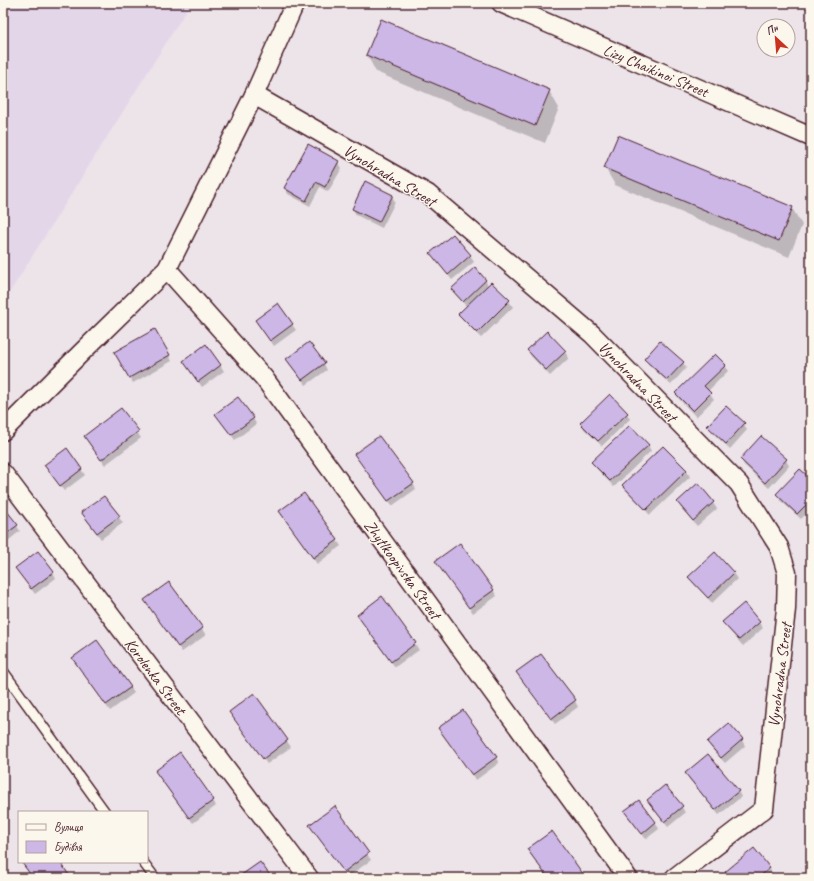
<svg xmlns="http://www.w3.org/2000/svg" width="814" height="881" viewBox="0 0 814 881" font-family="Caveat,sans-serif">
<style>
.built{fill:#e3d6e9}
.shadow{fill:#0003}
.building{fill:#ccb7e7;stroke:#4a1f2b}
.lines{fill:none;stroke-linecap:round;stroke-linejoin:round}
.service-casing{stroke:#4a1f2b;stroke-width:12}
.minor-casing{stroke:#4a1f2b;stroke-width:21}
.service{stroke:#fbf7ec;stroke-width:9}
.minor{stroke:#fbf7ec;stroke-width:18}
.labels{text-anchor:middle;stroke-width:3;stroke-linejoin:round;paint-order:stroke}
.street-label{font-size:16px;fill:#4a1f2b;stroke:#fbf7ec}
</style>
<rect width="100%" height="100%" fill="#ede4ea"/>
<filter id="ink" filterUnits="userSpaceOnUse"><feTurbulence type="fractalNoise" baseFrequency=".025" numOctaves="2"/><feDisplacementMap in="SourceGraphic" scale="8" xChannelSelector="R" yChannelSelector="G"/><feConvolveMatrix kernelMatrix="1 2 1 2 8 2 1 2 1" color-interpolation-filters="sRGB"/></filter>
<g filter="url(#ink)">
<path class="built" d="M3,3H191L3,303Z"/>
<g class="shadow">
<path d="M367,55L549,91L559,108L545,143L376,72Z"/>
<path d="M338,162L342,168L328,192L320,187L310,206L288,194L285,188Z"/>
<path d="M605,168L792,208L802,225L789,257L615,185Z"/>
<path d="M392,196L395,202L382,228L356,215L353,209Z"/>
<path d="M453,236L470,256L474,262L452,280L435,259L432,254Z"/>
<path d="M475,268L486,281L488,286L491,283L509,301L513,307L481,338L463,320L460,315L467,307L456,295L452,289Z"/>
<path d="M277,304L296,330L274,346L256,320Z"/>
<path d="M155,331L172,361L133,383L116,353Z"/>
<path d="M547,332L565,352L569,358L550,376L531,356L528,350Z"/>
<path d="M646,359L683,362L686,368L671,385L649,365Z"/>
<path d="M184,361L220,365L224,371L202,387Z"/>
<path d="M324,364L327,370L306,385L291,366Z"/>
<path d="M725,365L728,371L708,391L714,399L696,417L679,399L676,394Z"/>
<path d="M121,409L141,438L105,465L88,442L85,437Z"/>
<path d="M627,414L630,419L602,446L584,429L581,423Z"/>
<path d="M253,418L256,424L235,440L220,420Z"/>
<path d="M744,424L747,430L730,449L712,432L708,426Z"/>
<path d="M648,445L651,451L614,487L596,468L592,462Z"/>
<path d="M663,447L687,471L690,477L650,515L627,491L623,485Z"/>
<path d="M67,449L85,475L64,491L45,466Z"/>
<path d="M741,459L786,460L789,466L769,488L744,465Z"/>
<path d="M359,460L413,483L416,489L392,506Z"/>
<path d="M811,480V509L801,519L780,500L777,494Z"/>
<path d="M698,485L713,503L717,509L697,526L681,508L678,502Z"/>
<path d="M304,495L341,546L317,564L284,517Z"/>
<path d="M104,497L123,523L101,539L86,519Z"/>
<path d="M3,508L17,526L20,531L3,545Z"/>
<path d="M440,567L493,590L497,596L473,613Z"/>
<path d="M53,572L56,578L35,594L20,574Z"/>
<path d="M733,573L737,579L712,603L693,583L690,578Z"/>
<path d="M169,583L206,635L182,652L149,606Z"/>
<path d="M382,598L419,650L395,667L362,621Z"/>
<path d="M744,605L759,623L763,628L743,646L727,628L724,622Z"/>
<path d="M97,641L134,693L110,711L73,658Z"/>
<path d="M521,678L575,701L578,707L555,724Z"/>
<path d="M254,695L291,747L267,764L234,718Z"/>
<path d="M439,728L496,758L499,763L476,780Z"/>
<path d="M742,740L745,746L725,763L711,748L708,742Z"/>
<path d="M686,773L738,791L741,797L719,815L689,779Z"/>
<path d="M159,777L213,800L216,806L193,823Z"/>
<path d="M665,786L682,807L685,813L668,827L651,806L648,800Z"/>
<path d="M638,801L656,823L659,829L646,839L628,817L625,811Z"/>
<path d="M334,808L371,860L348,877L314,831Z"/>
<path d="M769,868L773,874L768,878H730L727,873Z"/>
</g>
<g class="building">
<path d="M381,19L550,90L535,126L366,55Z"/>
<path d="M618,135L793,207L779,241L604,168Z"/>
<path d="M308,144L339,161L325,187L316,182L306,201L284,188Z"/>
<path d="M365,181L393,195L379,222L352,209Z"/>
<path d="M453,234L471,255L448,275L430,253Z"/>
<path d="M475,267L486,280L463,302L451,289Z"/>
<path d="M491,282L510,300L477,333L458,314Z"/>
<path d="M278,303L293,324L270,341L255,320Z"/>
<path d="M155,329L170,355L129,378L114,352Z"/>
<path d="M547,331L566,351L546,370L527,350Z"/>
<path d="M660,341L684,362L667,380L644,359Z"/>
<path d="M309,342L325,363L302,380L286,359Z"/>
<path d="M206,344L221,365L198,382L183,361Z"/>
<path d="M715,354L726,365L704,386L711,393L693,411L675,393Z"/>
<path d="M610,394L628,413L598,441L580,423Z"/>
<path d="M238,397L254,418L231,435L215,414Z"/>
<path d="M726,406L745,423L726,444L707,426Z"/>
<path d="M121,408L139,431L101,460L84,436Z"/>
<path d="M630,425L649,445L610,481L591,462Z"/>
<path d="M379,436L414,483L388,501L354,454Z"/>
<path d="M761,436L787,459L765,483L740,459Z"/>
<path d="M663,446L687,470L646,510L622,485Z"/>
<path d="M67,448L82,469L60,486L44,465Z"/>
<path d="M800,469L811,479V500L797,514L776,494Z"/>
<path d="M698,483L714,502L693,521L677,502Z"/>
<path d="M304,493L338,540L313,558L279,511Z"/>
<path d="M104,496L120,516L97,533L81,512Z"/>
<path d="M3,506L18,525L3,536Z"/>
<path d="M460,543L494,590L469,608L435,561Z"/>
<path d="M38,551L54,572L31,589L15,568Z"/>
<path d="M715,552L734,573L708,598L688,577Z"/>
<path d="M169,582L203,628L178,647L144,600Z"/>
<path d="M382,596L416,643L391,662L357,615Z"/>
<path d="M744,603L760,622L739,640L722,622Z"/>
<path d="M97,640L131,687L106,705L72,658Z"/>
<path d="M541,654L576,700L551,719L516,672Z"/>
<path d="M254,693L288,740L263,759L229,712Z"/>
<path d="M463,710L497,757L472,775L438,728Z"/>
<path d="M729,723L743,739L721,758L707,742Z"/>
<path d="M180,752L214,800L189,818L155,771Z"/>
<path d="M708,754L739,791L715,810L685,773Z"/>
<path d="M665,785L683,806L664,822L647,800Z"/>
<path d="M639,800L656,822L642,834L624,811Z"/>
<path d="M335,806L369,853L344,872L309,825Z"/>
<path d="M552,831L586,878H548L527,849Z"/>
<path d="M754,848L770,868L758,878H730L725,872Z"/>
<path d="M23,862H60L71,878H33L22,863Z"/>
<path d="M260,862L272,878H237Z"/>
</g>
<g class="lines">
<defs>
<g id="service">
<path d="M3,671L105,812"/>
<path d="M143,862L155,878"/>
</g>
<g id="minor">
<path d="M501,3L811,137"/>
<path d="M254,95L428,194L592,334L739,484L779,547L787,573L786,609L764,809L674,878"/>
<path d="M167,269L264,378L628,878"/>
<path d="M3,431L81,353L167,269L254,95L295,3"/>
<path d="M3,473L309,878"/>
</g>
</defs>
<use href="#service" class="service-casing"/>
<use href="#minor" class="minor-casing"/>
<use href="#service" class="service"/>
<use href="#minor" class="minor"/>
</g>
</g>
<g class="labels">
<g class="street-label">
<text transform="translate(656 70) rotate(23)" y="6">Lizy Chaikinoi Street</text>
<text transform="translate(390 175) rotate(31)" y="6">Vynohradna Street</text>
<text transform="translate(638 381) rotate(46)" y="6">Vynohradna Street</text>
<text transform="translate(403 569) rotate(54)" y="6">Zhytlkoopivska Street</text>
<text transform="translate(779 675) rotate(-83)" y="6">Vynohradna Street</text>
<text transform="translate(156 676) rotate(53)" y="6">Korolenka Street</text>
</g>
</g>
<rect width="814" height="881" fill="none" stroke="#fbf7ec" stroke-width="16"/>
<rect x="8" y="8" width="798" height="865" fill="none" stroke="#4a1f2b" stroke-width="1.5" filter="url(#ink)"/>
<rect x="18" y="811" width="130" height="52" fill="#fbf7ec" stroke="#b4a19f"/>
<rect x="26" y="824" width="20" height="6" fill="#fbf7ec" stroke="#b4a19f"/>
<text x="54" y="831" font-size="12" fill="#4a1f2b">Вулиця</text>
<rect x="26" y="841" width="20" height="12" fill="#ccb7e7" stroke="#b4a19f"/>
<text x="54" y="851" font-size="12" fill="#4a1f2b">Будівля</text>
<g transform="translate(776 38) rotate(334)"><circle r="19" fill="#fbf7ec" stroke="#b4a19f"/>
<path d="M0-3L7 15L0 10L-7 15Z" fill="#c8321e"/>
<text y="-6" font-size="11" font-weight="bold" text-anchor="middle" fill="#4a1f2b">Пн</text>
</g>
</svg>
